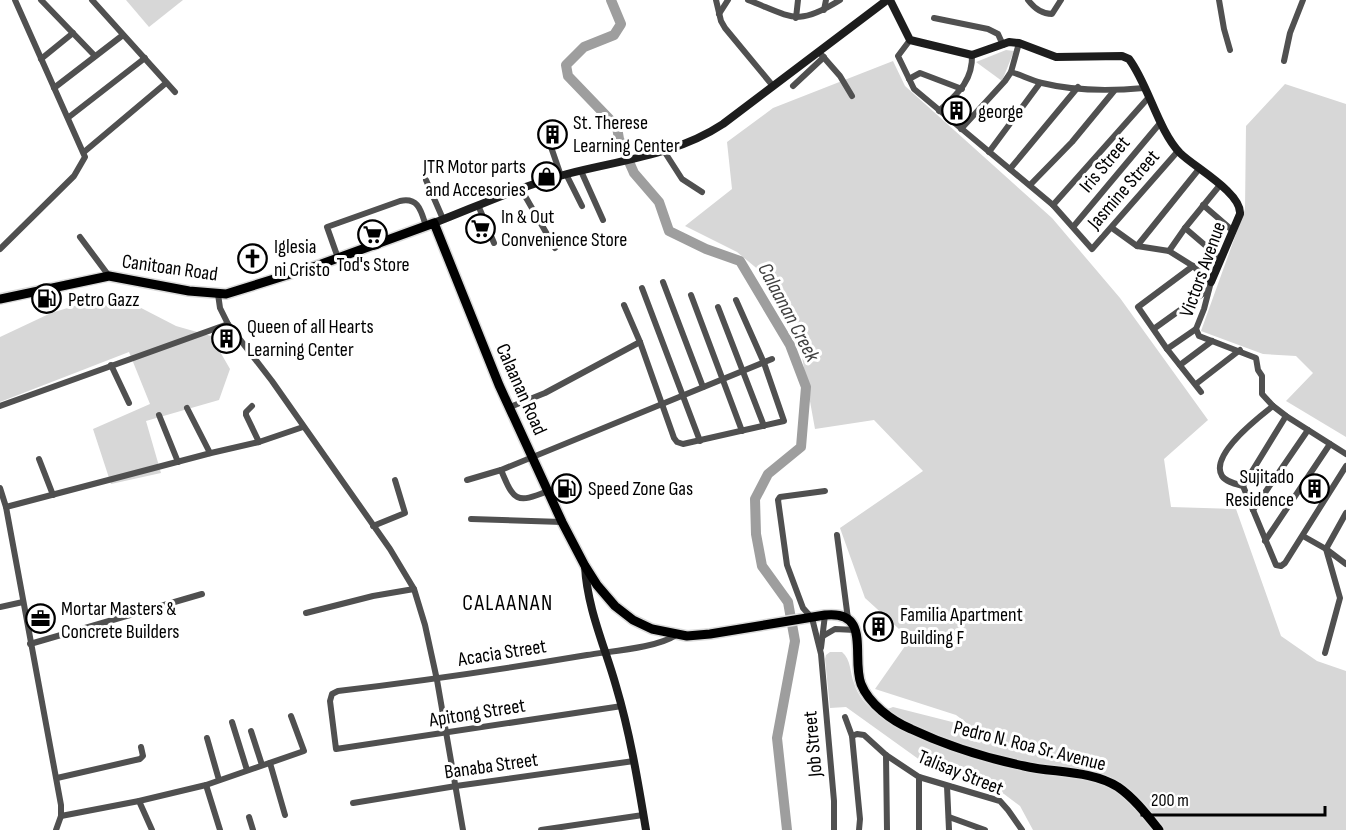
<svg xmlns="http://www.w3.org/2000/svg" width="1346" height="830" viewBox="0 0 1346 830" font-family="'Sofia Sans Condensed',sans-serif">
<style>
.green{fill:#d7d7d7}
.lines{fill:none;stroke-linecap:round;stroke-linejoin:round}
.river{stroke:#9e9e9e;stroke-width:10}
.primary-casing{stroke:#dbdbdb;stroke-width:12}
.street{stroke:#505050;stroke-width:6}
.secondary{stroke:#1d1d1d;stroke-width:8}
.primary{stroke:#000;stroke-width:9}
.labels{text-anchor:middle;stroke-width:6;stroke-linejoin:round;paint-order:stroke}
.poi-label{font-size:20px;fill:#000;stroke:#fff;text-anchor:start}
.street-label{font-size:20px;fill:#000;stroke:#fff}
.water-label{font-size:21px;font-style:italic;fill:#3f3f3f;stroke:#fff}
.quarter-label{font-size:22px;letter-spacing:1.5px;fill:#000;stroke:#fff}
</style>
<rect width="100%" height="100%" fill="#fff"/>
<g class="green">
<path d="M126,0H183L149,27Z"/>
<path d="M1006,50L1014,51L1002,81L976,62Z"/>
<path d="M893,61L905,86L1052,218L1120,298L1208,420L1164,459L1171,507L1236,509L1281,636L1317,661L1346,671V830H1033L1020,806L1004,794L931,768L846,707L830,708L825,659L826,655L830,652H842C851,659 850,673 854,683C858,696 866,705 877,713L893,707L972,727L956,715L875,689L910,639L865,598L840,528L923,471L874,420L815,429L800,346L760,271L737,252L685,226L732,189L727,142L773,108Z"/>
<path d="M1285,84L1346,104V437L1286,401L1313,373L1296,356L1263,354L1201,331L1245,209L1246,126Z"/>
<path d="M114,294L176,326L211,336L230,369L219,400L146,421L161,473L111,484L93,429L150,404L129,352L0,402V337L51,313Z"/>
</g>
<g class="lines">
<path class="river" d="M611,0L621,24L614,35L584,47L566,65L568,76L617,127L619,139L634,173L659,202L669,231L706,249L740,261L790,345L806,387L801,447L768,474L755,499L756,534L762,566L788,602L795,641L777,738L787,830"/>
<defs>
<path id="primary" d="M0,299L109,276L189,291L226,294L316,266L434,223L499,385L562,522L585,566L597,585L615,606L633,620L652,629L687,636L710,634L825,615C872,610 851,657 861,684C869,704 892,721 911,729C947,746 986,758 1024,766C1054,773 1091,770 1118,787C1134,798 1147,815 1159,830"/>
</defs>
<use href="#primary" class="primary-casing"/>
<g class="street">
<path d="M41,0L95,56"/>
<path d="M92,0L175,92"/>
<path d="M716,0L721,21L725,28L773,86"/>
<path d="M748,0C792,17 797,27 840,0"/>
<path d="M1028,0C1034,8 1042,14 1052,14L1061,0"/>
<path d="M1219,0L1224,29L1230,50"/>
<path d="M824,10L826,0"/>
<path d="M719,14L728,0"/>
<path d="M796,18L798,0"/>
<path d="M934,18L988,29L998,34L1003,45"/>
<path d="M910,40L898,56L914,89L1053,205L1092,249L1178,151"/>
<path d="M819,52L840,76L852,96"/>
<path d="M41,59L73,33"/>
<path d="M1284,61L1290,33L1303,0"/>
<path d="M1011,72C1021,75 1031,80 1042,83C1074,91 1111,91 1144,88"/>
<path d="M909,79L920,73L962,89"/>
<path d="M793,86L824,57"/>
<path d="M54,88L123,35"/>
<path d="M939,111C957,94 973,81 972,55"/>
<path d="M69,117L145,58"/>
<path d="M961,129L1005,81L1011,72L1019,43"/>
<path d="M550,144L561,176"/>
<path d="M664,151L682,179L702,192"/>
<path d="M84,152L166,83"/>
<path d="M989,152L1040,83"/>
<path d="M1010,169L1078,87"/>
<path d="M581,171L603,220"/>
<path d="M566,174L582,206"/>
<path d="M426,180L443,219"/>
<path d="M1030,185L1072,142L1114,91"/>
<path d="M521,189L555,248"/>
<path d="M478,205L494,243"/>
<path d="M1053,205L1149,97"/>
<path d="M1203,205L1232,230"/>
<path d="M1073,227L1161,122"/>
<path d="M1112,228L1137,246L1169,251L1193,266L1211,282L1204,309L1196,329L1199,336L1256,358L1258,370L1262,376V394L1273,406L1286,416L1346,454"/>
<path d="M1185,228L1220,258"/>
<path d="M80,237L109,276"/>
<path d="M1137,246L1199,169"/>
<path d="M0,249L74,176L85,157L15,0"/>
<path d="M1169,251L1185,228L1220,185"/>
<path d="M338,258L327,227L400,201C419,197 421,211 426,226"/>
<path d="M1193,266L1138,307L1167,349L1201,392"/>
<path d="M663,282L703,387"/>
<path d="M642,288L700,441"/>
<path d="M218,294L220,308L228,324L272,381L390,549L414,589L425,625L437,680L463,830"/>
<path d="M691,295L742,431"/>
<path d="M624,305L640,342L674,438L677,442L683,444L784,421L764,363L736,300"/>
<path d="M718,307L764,426"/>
<path d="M1155,328L1208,290"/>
<path d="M1167,349L1196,329"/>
<path d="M111,365L129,403"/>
<path d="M1180,365L1212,341"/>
<path d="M1196,384L1240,350"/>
<path d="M0,406L228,324"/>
<path d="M252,406L246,412V415L259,442"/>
<path d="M1273,406C1259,417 1209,455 1222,476C1226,482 1236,484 1243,486L1276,565L1281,566L1285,563L1346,466"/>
<path d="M510,407L545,393L640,342"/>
<path d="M187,408L210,453"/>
<path d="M159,415L178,462"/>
<path d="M39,459L53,495"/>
<path d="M501,470C514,501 516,504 548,491"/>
<path d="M467,480L501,470L772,359"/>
<path d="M1243,486L1286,416"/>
<path d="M0,488L6,507L61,805V816L56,830"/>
<path d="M825,491L780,497L778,500L787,565L803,608L812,618L821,654L834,801V830"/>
<path d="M6,507L211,453L259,442L303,427"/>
<path d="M1253,510L1308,430"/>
<path d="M471,519L562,522"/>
<path d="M373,526L405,513L395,480"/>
<path d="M837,535L848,619"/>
<path d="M1303,536L1326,549L1346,564"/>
<path d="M1265,541L1330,444"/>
<path d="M0,607L23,602"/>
<path d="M306,613L373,596L414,589"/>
<path d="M823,636L835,629L855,630"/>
<path d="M30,644L202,594"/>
<path d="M821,648L825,615"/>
<path d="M1325,653L1340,598L1326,549L1346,513"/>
<path d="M622,706L336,749L330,701L332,694L338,691C422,681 504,669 587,655C611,651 657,648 676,635"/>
<path d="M845,717L852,736L860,819L859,830"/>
<path d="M232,722L247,770"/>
<path d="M251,731L262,765"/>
<path d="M852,736L857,734L864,735L886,755L919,777L1000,801L1008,810L1022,830"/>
<path d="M207,738L219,780"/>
<path d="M886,755L887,830"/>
<path d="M270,763L285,815"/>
<path d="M919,777V830"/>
<path d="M57,778L140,759L143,756L141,747"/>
<path d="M206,785L220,830"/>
<path d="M947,786L949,830"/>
<path d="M139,801L152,830"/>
<path d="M353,803L456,786L634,761"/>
<path d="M61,816L139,801L206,785L304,751L291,716"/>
<path d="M249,817L253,830"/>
<path d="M949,817L985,830"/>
<path d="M541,830L643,815"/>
</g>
<g class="secondary">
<path d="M890,0L910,40L972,55L1009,42L1019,43L1056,57L1122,56L1129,59C1148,84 1158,130 1180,153C1194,167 1242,193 1240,214L1211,282"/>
<path d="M434,223C478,206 521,186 567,174C621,160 676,155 723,124L887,0"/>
<path d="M585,566C587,608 605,647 616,686C630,733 638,782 646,830"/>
</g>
<use href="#primary" class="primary"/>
</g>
<defs>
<symbol id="building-ring" viewBox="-11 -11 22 22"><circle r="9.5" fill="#fff" stroke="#000" stroke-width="1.5"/><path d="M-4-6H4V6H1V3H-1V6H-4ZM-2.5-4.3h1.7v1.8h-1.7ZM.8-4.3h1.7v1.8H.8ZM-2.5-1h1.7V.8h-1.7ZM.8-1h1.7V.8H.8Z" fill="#000"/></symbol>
<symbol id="shop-ring" viewBox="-11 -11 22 22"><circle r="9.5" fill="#fff" stroke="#000" stroke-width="1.5"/><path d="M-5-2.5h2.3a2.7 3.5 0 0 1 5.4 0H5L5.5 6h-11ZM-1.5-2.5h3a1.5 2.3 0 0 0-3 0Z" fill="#000"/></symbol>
<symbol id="supermarket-ring" viewBox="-11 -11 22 22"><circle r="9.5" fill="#fff" stroke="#000" stroke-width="1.5"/><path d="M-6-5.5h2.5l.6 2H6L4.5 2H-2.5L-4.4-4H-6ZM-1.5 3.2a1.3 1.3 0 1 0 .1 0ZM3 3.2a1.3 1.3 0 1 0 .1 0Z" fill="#000"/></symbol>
<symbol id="church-ring" viewBox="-11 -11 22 22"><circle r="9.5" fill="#fff" stroke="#000" stroke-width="1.5"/><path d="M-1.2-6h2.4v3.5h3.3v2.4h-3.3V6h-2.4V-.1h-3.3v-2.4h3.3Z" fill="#000"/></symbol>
<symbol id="fuel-ring" viewBox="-11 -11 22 22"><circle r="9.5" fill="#fff" stroke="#000" stroke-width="1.5"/><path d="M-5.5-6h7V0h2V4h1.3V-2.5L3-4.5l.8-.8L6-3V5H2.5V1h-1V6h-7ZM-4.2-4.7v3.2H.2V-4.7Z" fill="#000"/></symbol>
<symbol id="office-ring" viewBox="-11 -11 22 22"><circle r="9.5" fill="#fff" stroke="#000" stroke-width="1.5"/><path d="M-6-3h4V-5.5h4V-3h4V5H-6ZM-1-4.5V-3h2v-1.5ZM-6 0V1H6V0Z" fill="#000"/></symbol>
</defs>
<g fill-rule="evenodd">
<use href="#building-ring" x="940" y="94" width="33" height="33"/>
<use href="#building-ring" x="536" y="118" width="33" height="33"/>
<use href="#shop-ring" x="530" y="160" width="33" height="33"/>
<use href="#supermarket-ring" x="464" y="212" width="33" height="33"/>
<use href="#supermarket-ring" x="356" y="218" width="33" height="33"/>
<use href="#church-ring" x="236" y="242" width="33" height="33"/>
<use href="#fuel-ring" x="30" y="282" width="33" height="33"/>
<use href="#building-ring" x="210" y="322" width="33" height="33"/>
<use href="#fuel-ring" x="550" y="472" width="33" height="33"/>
<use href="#building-ring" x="1298" y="472" width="33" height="33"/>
<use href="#office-ring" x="24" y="602" width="33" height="33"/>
<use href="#building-ring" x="862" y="610" width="33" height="33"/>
</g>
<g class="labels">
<g class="poi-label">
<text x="978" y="118">george</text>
<text x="573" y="129">St. Therese<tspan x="573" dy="23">Learning Center</tspan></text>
<text x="526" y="173" text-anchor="end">JTR Motor parts<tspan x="526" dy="23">and Accesories</tspan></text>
<text x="501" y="223">In &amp; Out<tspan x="501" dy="23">Convenience Store</tspan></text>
<text x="274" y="253">Iglesia<tspan x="274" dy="23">ni Cristo</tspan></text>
<text x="373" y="271" text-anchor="middle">Tod's Store</text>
<text x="68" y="306">Petro Gazz</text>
<text x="247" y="333">Queen of all Hearts<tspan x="247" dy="23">Learning Center</tspan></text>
<text x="1294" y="483" text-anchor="end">Sujitado<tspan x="1294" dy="23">Residence</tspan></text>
<text x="588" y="495">Speed Zone Gas</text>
<text x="61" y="615">Mortar Masters &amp;<tspan x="61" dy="23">Concrete Builders</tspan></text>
<text x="900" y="621">Familia Apartment<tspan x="900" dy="23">Building F</tspan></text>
</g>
<g class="street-label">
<text transform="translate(1104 164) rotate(-50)" y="7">Iris Street</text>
<text transform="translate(1123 189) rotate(-49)" y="7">Jasmine Street</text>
<text transform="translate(170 267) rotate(8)" y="7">Canitoan Road</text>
<text transform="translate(1202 269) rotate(-70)" y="7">Victors Avenue</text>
<text transform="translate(522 389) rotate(66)" y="7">Calaanan Road</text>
<text transform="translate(502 652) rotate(-9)" y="7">Acacia Street</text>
<text transform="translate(477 712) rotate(-9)" y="7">Apitong Street</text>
<text transform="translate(812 744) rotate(-95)" y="7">Job Street</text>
<text transform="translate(1030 745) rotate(14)" y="7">Pedro N. Roa Sr. Avenue</text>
<text transform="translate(491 765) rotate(-8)" y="7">Banaba Street</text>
<text transform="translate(961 772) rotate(22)" y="7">Talisay Street</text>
</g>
<g class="water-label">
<text transform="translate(789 312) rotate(62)" y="7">Calaanan Creek</text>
</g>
<g class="quarter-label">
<text x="508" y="610">CALAANAN</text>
</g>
</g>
<path d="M1142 806v9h183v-9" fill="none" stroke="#000000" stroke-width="3"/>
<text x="1151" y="806" font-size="18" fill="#000000" stroke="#ffffff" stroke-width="4.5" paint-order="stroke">200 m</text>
</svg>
